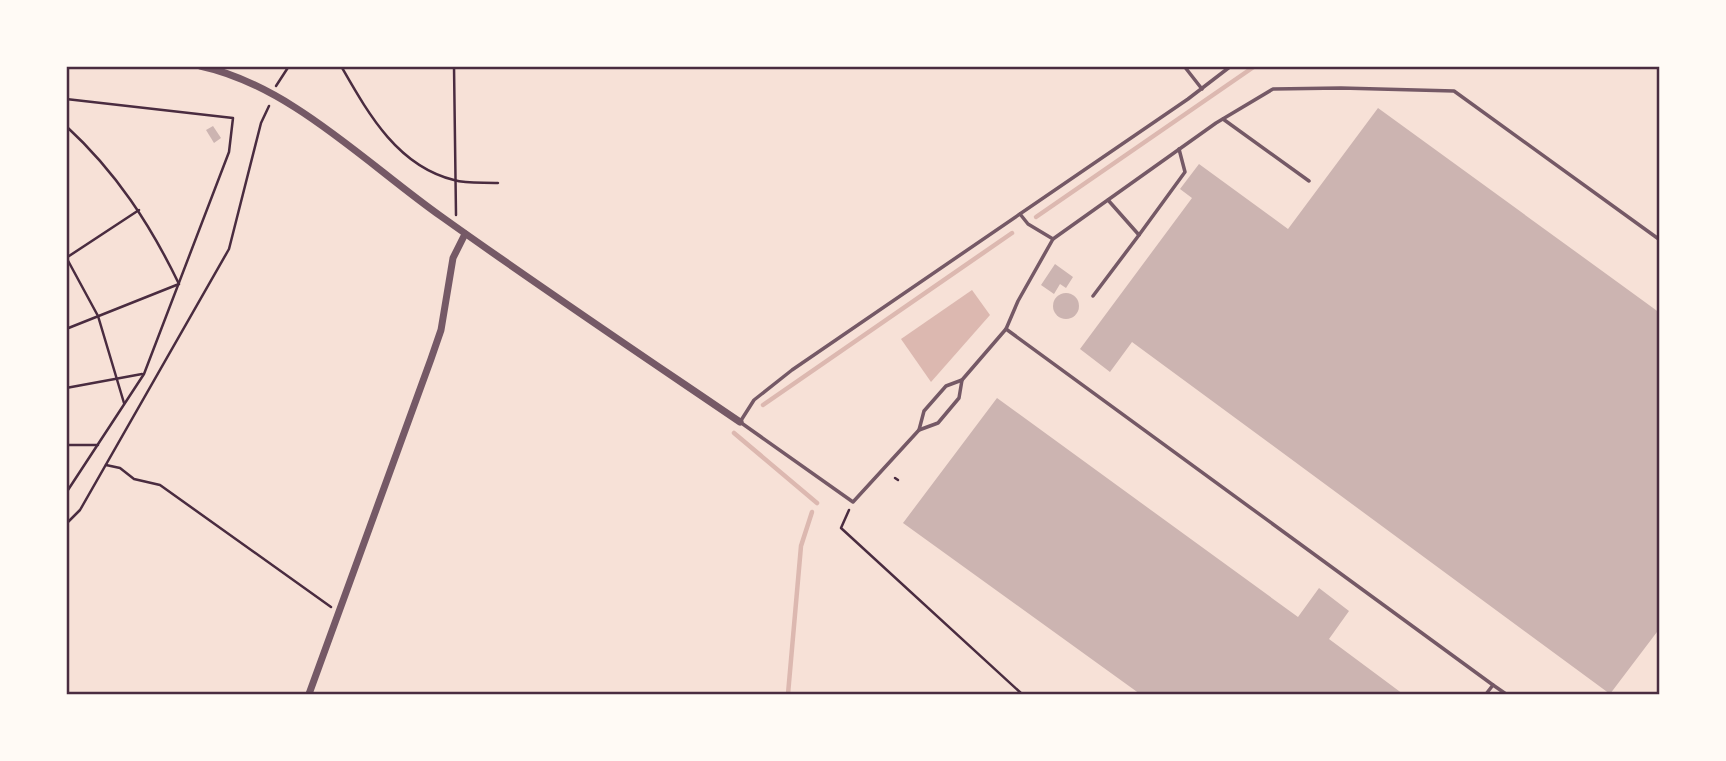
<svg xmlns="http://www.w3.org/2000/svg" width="1726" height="761" viewBox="0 0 1726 761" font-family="'Golos Text',sans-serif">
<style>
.water{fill:#dcb8b0}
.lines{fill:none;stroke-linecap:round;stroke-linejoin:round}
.stream{stroke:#dcb8b0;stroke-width:4.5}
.building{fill:#ccb4b1}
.path{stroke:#4a2c40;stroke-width:2.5}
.service{stroke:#755966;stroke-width:3.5}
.minor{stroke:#755966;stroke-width:7}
.neatline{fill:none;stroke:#4a2c40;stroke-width:2.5}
</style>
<rect width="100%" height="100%" fill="#f7e1d7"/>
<path class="water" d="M972,290L990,315L931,382L901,339Z"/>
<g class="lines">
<g class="stream">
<path d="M1591,66L1640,67"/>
<path d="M1036,217L1255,66"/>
<path d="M763,405L1012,233"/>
<path d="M734,433L817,503"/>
<path d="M788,694L801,546L812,512"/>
</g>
</g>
<g class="building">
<path d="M1378,108L1660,313V628L1610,694L1132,342L1110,372L1080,349L1192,198L1180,189L1199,164L1288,229Z"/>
<path d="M213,126L221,138L214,143L206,130Z"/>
<path d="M1055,264L1073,277L1066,288L1060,284L1054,294L1041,285Z"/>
<circle cx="1066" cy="306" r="13"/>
<path d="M997,398L1298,617L1319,588L1349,611L1329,639L1403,694H1140L903,523Z"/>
</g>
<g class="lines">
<g class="path">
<path d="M341,66C368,113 397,166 454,180C467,184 484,182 498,183"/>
<path d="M454,66L456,215"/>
<path d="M276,86L289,66"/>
<path d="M66,99L233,118L229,152L144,374L66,493"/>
<path d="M66,126C116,172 150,224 179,284L66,329"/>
<path d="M66,257L98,316L124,403"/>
<path d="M66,258L139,210"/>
<path d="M66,388L142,374"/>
<path d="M66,445H98"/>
<path d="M106,465L120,468L134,479L160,485L331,607"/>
<path d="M895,478L898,480"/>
<path d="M849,510L841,528L1022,694"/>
<path d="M66,524L80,510L229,249L261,123L269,106"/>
</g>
<g class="service">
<path d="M1184,66L1202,89"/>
<path d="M1223,119L1309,181"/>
<path d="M1108,200L1139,235L1185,172L1179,149"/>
<path d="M1053,239L1216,123L1273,89L1341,88L1454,91L1660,240"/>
<path d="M1093,296L1139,235"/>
<path d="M1006,329L1018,301L1053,239L1028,224L1020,214"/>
<path d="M962,380L959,398L938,423L919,430L853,502L740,422L754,400L792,370L1188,99L1231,66"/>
<path d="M919,430L924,411L946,386L962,380L1006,329L1493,685L1486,694"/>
<path d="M1493,685L1506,694"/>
</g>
<g class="minor">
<path d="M200,66C290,85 368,165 442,217C540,287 640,354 740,422"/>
<path d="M309,694L431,359L441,330L453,258L465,234"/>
</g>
</g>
<rect width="1726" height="761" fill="none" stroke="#fffaf5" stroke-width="136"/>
<rect x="68" y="68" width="1590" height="625" class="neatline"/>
</svg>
